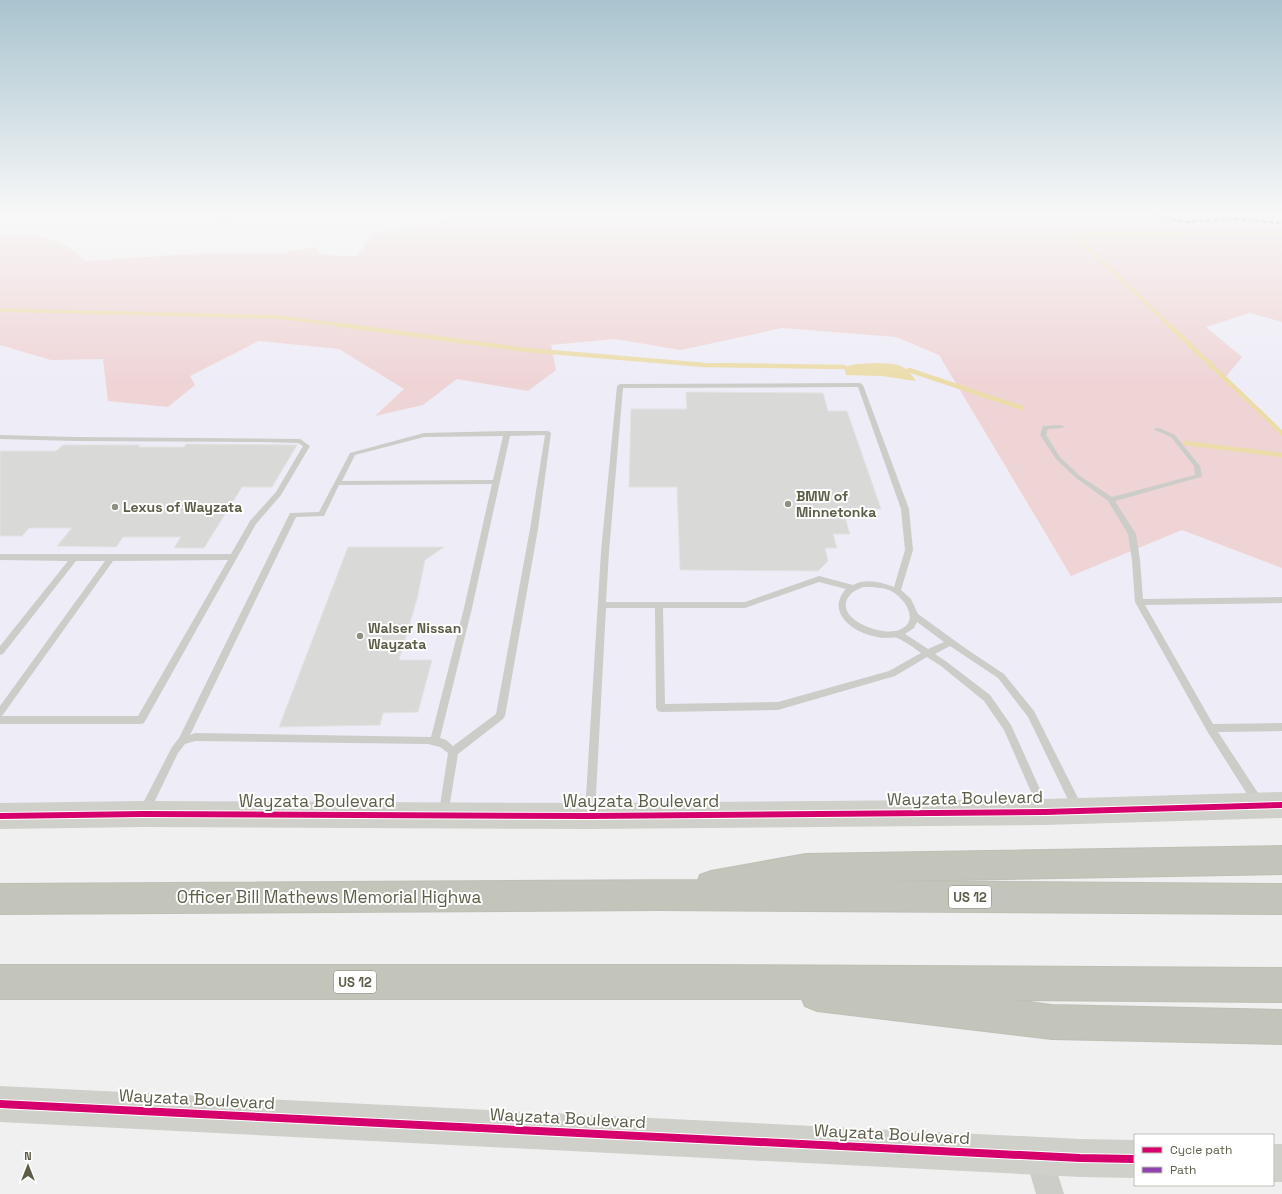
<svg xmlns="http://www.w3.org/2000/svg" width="1282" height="1194" viewBox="0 0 1282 1194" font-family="'Space Grotesk',sans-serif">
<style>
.commercial{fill:#eeecf7}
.green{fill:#efd4d6}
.water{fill:#ecdcaa}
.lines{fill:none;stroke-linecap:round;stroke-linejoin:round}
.stream-far1{stroke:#ecdcaa;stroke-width:3.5}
.stream{stroke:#ecdcaa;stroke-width:4.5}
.building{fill:#d9d9d8;stroke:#e2e3e1}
.highway-casing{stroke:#bebfb5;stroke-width:2}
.lane{fill:#ccccc8;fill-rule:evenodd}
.street{fill:#ccccc8;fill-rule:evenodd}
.secondary{fill:#cfd0ca;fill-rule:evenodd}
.highway{fill:#c3c4ba;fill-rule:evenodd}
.quiet{stroke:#8e44ad;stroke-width:2.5;stroke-dasharray:4.5 2.5;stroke-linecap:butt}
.cycleway-far1-casing{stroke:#fff;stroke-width:8}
.cycleway-casing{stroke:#fff;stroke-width:10}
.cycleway-far1{stroke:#d6006c;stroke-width:6}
.cycleway{stroke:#d6006c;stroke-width:8}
.poi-dot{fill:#909082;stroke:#fff;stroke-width:1.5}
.labels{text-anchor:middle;stroke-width:4;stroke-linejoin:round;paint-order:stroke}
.shield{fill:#fff;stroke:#8d8d7e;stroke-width:1}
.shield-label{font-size:13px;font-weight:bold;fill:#5c5c47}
.poi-label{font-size:14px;font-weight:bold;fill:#5c5c47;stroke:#fff;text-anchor:start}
.near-street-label{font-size:17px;fill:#5c5c47;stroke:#fff}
</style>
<rect width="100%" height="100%" fill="#f0f0f0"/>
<g class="commercial">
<path d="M1250,313L1282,322V433L1225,378L1206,327Z"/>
<path d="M782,328L896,337L939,355L1071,576L1182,530L1282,568V805L0,816V345L51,360L103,359L190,376L259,341L339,349L404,389L375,415L423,405L457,379L528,390L551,345L615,339L681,350Z"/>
</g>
<path class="green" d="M449,215H1282V322L1250,313L1206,327L1242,357L1225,378L1282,433V568L1182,530L1071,576L939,355L896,337L782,328L681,350L615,339L551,345L556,370L528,391L457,379L423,405L375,416L404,389L339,349L259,341L190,376L195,385L168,407L108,401L103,359L51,360L0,345V236L36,235L66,245L86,261L205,253H282L316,247L318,253L336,256H357L373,233L446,221Z"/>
<path class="water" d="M878,363C898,364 904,363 916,381L882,376L846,375L844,367L856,364Z"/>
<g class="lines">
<g class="stream-far1">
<path d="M0,310L279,317L348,326"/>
<path d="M1170,326L1074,234L1282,233"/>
</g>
<g class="stream">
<path d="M341,325L527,350L705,365L844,367"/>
<path d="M1169,325L1282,433"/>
<path d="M909,370L1022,408"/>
<path d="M1185,443L1282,455"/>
</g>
</g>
<g class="building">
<path d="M686,392L823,393L828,411H847L881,509H868L870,514H844L850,534H833L837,548H825L828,561L818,571L680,570L677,487H629L631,409H687Z"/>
<path d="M186,444L297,445L272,487H242L204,548H174L181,537H123L116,547L57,546L72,528H29L22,536H0V451H56L63,445H140L138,447H184Z"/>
<path d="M348,547H444L425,560L417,599L399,660H432L418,712L383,713L380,725L279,727Z"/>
</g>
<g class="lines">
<defs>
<g id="highway">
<path d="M1282,846V874L884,881L1282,884V914L659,910L0,914V884L698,880L700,875L711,871L806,854Z"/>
<path d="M0,965H710L1282,968V1002L1011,1000L1052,1005L1282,1010V1044L1052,1039L817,1011L805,1006L802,999H0Z"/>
</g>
</defs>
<use href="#highway" class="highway-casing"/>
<g class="lane">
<path d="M860,383L863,385L909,509L913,550L901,590L911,599L918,614L965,648L1004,674L1034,711L1081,804L1082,807L1081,810L1077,812L1073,810L1028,717L998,678L950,646L935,654L947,662L990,695L1011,725L1048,807L1047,810L1043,812L1039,810L1004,730L984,701L941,666L927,657L895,676L778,710L661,712L658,711L656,708L655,608H606L595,813L594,816L590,818L586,816L585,813L601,552L617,386L620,384ZM858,387L901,509L905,550L894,587C881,582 866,578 853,585L819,576L745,602H606L609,552L623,388ZM819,582L846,589C826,611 851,631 873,636C877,637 881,638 885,638C889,638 894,637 897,638C905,641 914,648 921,653L889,671L778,702L665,704L663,608H745ZM863,587C873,587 884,587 893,592C906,600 920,622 899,630C880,637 831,617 850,595C853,591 859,589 863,587ZM917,622L944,642L928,649L905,634L914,628Z"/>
<path d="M1061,425L1064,427L1063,428L1048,429L1046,435L1060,457L1080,476L1112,497L1195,475L1194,466L1171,437L1155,430V428H1159L1175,435L1200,466L1202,476L1201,477L1115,501L1136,534L1140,560L1143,599L1282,597V603L1145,605L1213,724L1282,723V731L1218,732L1262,799L1263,802L1262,805L1258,807L1254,805L1207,731L1135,602L1132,560L1128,534L1108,501L1076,478L1056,459L1040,435L1043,426Z"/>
<path d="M507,431H548L551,433L538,529L505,716L503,719L458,754L448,815L444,817L440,815L439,812L448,753L440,747L428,744L195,741L185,744L178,753L149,813L145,815L141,813L140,810L141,807L172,747L179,738L290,513L319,512L350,453L424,433ZM545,435L530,529L496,714L453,746L446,740L440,738L472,608L510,436ZM503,436L493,480L342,481L355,455L424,437ZM492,484L464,608L431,737L195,733L190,735L296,517L324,516L339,485Z"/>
<path d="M0,435L75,437L300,439L310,446L281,495L256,524L144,723L141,724H0V706L105,561H76L3,654L0,655V646L68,561L0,560V554H231L250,521L276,492L303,446L298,443L262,442L75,441L0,439ZM228,560L138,716H2L113,561Z"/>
</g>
<g class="street">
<path d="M221,215H229L226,221H223L219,219Z"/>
<path d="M1039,1142L1049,1146L1064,1194H1036L1025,1156L1029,1146Z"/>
</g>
<g class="secondary">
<path d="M1282,792V818L1045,825L590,829L143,827L0,829V803L143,801L590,803L1045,799Z"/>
<path d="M0,1086L1080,1139L1135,1140V1178L1080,1177L0,1122Z"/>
<rect x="1273" y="1144" width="9" height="38"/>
</g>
<use href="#highway" class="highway"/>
<path class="quiet" d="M1151,215L1184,222L1235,219L1282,223"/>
<defs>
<path id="cycleway-far1" d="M0,816L143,814L590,816L1045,812L1282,805"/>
<path id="cycleway" d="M0,1104L1080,1158L1135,1159"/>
</defs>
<use href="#cycleway-far1" class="cycleway-far1-casing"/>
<use href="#cycleway" class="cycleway-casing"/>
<use href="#cycleway-far1" class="cycleway-far1"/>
<use href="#cycleway" class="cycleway"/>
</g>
<linearGradient id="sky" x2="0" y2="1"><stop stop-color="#a9c4cf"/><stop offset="0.56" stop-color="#f8f8f8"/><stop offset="1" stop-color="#f8f8f8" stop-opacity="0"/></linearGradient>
<rect width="1282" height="382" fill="url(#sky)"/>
<g class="poi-dot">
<circle cx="788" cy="504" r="4"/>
<circle cx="115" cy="507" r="4"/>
<circle cx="360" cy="636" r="4"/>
</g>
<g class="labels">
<g class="shield">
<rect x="949" y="886" width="42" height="22" rx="3"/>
<rect x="334" y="971" width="42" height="22" rx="3"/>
</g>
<g class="shield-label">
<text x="970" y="902">US 12</text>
<text x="355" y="987">US 12</text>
</g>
<g class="poi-label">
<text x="796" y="501">BMW of<tspan x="796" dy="16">Minnetonka</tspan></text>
<text x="123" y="512">Lexus of Wayzata</text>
<text x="368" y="633">Walser Nissan<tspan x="368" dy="16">Wayzata</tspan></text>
</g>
<g class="near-street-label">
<text transform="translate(965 798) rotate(-1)" y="6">Wayzata Boulevard</text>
<text x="317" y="807">Wayzata Boulevard</text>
<text x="641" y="807">Wayzata Boulevard</text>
<text x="329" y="903">Officer Bill Mathews Memorial Highwa</text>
<text transform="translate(197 1099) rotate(3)" y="6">Wayzata Boulevard</text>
<text transform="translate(568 1118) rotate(3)" y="6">Wayzata Boulevard</text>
<text transform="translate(892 1134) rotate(3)" y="6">Wayzata Boulevard</text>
</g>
</g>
<rect x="1134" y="1134" width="140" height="52" fill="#ffffff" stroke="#bebeb5"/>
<rect x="1142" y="1147" width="20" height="6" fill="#d6006c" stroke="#bebeb5"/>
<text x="1170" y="1154" font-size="12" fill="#5c5c47">Cycle path</text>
<rect x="1142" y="1167" width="20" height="6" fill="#8e44ad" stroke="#bebeb5"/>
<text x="1170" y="1174" font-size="12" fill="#5c5c47">Path</text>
<g transform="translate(28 1166)" stroke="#ffffff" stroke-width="3" paint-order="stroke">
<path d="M0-3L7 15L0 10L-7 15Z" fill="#5c5c47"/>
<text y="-6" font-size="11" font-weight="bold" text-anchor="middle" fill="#5c5c47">N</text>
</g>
</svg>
